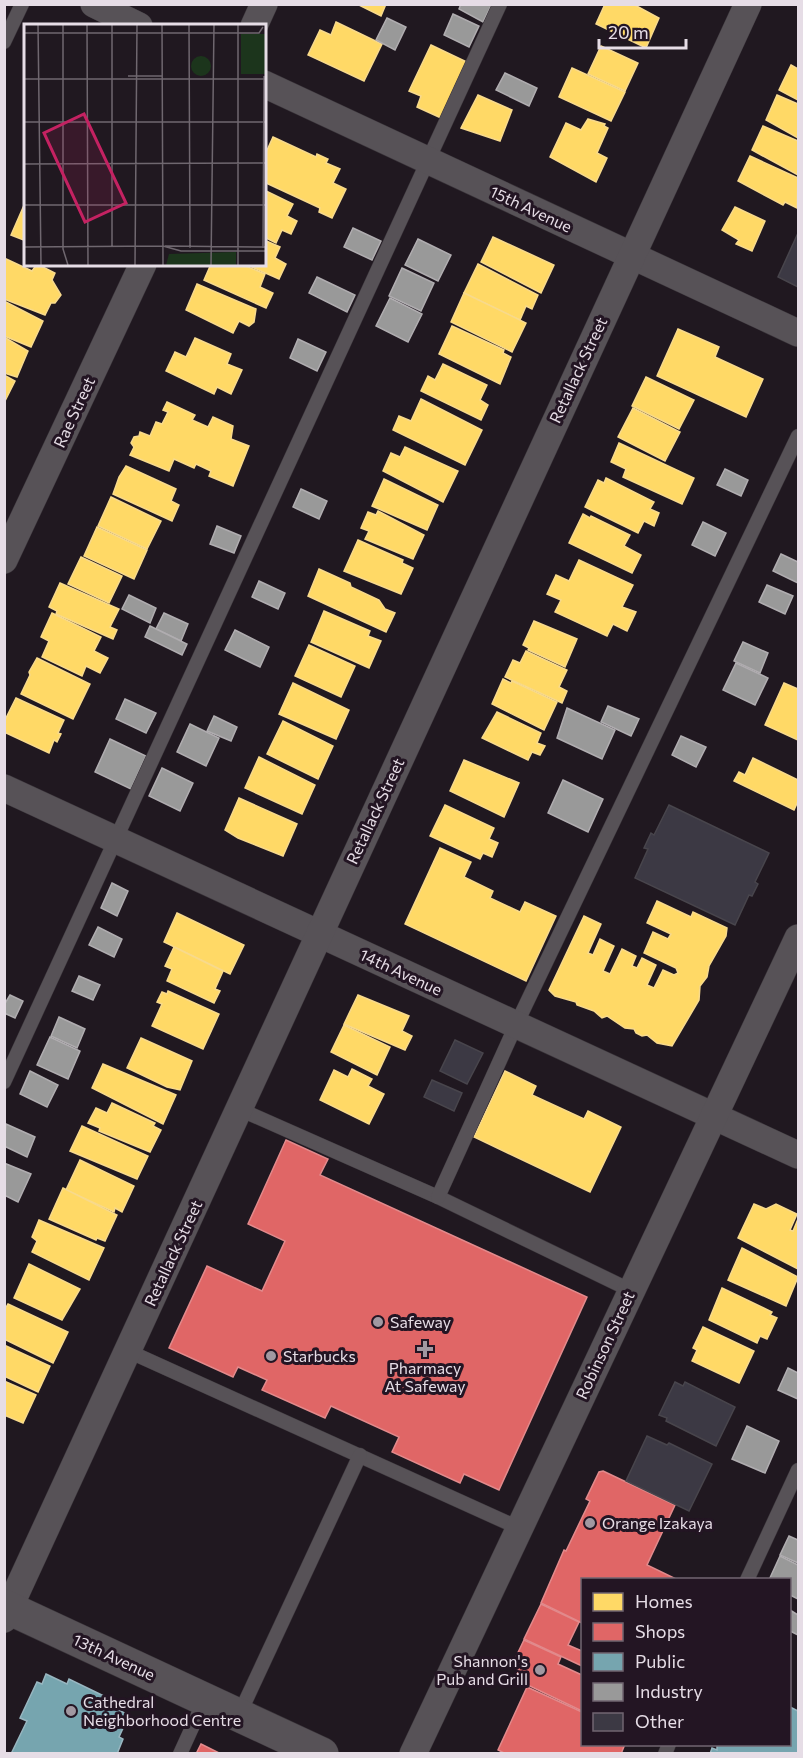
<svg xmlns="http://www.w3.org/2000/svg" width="803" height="1758" viewBox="0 0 803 1758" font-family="Commissioner,sans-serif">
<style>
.homes{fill:#ffd966;stroke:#f8da8c;stroke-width:1.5}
.shops{fill:#e06666;stroke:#e28a8c;stroke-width:1.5}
.public{fill:#76a5af;stroke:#98b6c0;stroke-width:1.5}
.industry{fill:#999;stroke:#b0adb0;stroke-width:1.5}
.building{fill:#3c3944;stroke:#48454c;stroke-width:1.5}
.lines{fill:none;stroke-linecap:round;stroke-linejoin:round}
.service-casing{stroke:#393339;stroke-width:15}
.minor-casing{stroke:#393339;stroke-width:28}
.tertiary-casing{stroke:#393339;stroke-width:34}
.service{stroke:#575257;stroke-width:14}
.minor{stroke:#575257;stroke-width:27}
.tertiary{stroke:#575257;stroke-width:33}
.poi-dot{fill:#a198a1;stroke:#231523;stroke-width:2}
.labels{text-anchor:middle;stroke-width:6;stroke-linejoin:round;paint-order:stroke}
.street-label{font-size:16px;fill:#e6dde6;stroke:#231523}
.poi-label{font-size:16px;fill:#e6dde6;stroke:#231523;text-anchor:start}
.inset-road{fill:none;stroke:#6f676f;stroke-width:1.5}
.view{fill:#c42262;fill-opacity:0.15;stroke:#c42262;stroke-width:3}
.inset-edge{fill:none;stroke:#e6dde6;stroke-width:3}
</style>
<rect width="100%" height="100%" fill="#201820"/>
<g class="homes">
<path d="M357,4H386L381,16Z"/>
<path d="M605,4H633L659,18L646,48L596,24Z"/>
<path d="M336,22L382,44L364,81L308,55L320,30L331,35Z"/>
<path d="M431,45L467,62L441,118L417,107L421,96L409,91Z"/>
<path d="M601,46L638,63L625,91L588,74Z"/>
<path d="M791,65L798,69V100L779,90Z"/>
<path d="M572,68L625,92L611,121L559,97Z"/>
<path d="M478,95L512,110L500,141L461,128Z"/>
<path d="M777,95L798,104V138L766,120Z"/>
<path d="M588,119L605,124L604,126L608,128L597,153L607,158L596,182L550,157L566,123L581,130Z"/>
<path d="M763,126L798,141V175L752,150Z"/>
<path d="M273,137L316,157L317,154L328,159L326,163L340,169L333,183L346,189L332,218L319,212L320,208L264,182L267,168L264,166V157Z"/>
<path d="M750,156L798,178L797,208L785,202L783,205L738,181Z"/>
<path d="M264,190L293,204L287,216L297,221L291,234L282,230L276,243L264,237Z"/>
<path d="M25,203H26V241L11,235Z"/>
<path d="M735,207L765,221L752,251L736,244L739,240L722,230Z"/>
<path d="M493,237L554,265L541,293L481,262Z"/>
<path d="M264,240L280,247L275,258L286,264L279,279L245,264H264Z"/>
<path d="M4,258L32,271L37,264L55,273L52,280L61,295L55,303H51L45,315L4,299Z"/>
<path d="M211,264H241L265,274L260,287L273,293L266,308L204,280Z"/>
<path d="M478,264L538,295L532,309L526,306L520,320L464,293Z"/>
<path d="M197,284L256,309L254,322L249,326L239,321L233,333L186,310Z"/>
<path d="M464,293L526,323L512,352L451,322Z"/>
<path d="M4,301L43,321L31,347L4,336Z"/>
<path d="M452,326L504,350L503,353L511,357L500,384L439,354Z"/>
<path d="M678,329L719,347L715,357L763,379L746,417L657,376Z"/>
<path d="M4,337L28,351L17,377L4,373Z"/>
<path d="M195,338L231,354L227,364L242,370L231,394L217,387L214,394L166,371L175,352L186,357Z"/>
<path d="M443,364L487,385L480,400L488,405L481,420L421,391L428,376L435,380Z"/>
<path d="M4,375L15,381L4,403Z"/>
<path d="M646,377L694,400L679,429L632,406Z"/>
<path d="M421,399L482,430L465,465L393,430L399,416L411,421Z"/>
<path d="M167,402L195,415L192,420L208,427L213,417L233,426L231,439L249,446L233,486L209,476L211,471L196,464L194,468L174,459L169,471L130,455L134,447L131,443L134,437L139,436L140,432L150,436L156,422L162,424L168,412L163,410Z"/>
<path d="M633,408L680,432L665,461L618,437Z"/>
<path d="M619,443L694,478L682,504L623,477L626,469L611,462Z"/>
<path d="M405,447L458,471L443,502L383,471L391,453L400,457Z"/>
<path d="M126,466L176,489L171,501L179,505L172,521L113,494L119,477Z"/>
<path d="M606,478L654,502L650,509L659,513L654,526L644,521L638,533L585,507L598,480L604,483Z"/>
<path d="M384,479L438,505L427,530L372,506Z"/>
<path d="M111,497L161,521L147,549L98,526Z"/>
<path d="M378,511L424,535L413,559L365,539L369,531L361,528L368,512L376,515Z"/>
<path d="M583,514L590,518L591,516L630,535L624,546L641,555L632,573L569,543Z"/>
<path d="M97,527L147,550L134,579L84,556Z"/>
<path d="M358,540L403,560L402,563L413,568L401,594L344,571Z"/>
<path d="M81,557L122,576L109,603L68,584Z"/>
<path d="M579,560L633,585L622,607L636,612L627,631L613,624L607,636L555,612L561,600L547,594L556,575L569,581Z"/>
<path d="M319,569L350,583L351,587L379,600L385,609L395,613L386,632L308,596Z"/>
<path d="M60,583L119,609L110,627L117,630L113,639L56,614L57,611L49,607Z"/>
<path d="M324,611L370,631L368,636L381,641L369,668L311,642Z"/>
<path d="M52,613L101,637L94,651L108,658L100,673L86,666L82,676L42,657L49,641L41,637Z"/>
<path d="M534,621L577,639L565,667L528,650L529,648L523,645Z"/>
<path d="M309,645L355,666L341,697L295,676Z"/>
<path d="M526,651L567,670L559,687L567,691L562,703L505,677L513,660L520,663Z"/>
<path d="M37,658L90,684L73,719L21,694L30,675L29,672Z"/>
<path d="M503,679L511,683L512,681L557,702L544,730L492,704Z"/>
<path d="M293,683L349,710L336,739L279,714Z"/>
<path d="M784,683L798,689V740L765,725Z"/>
<path d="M16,698L64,720L58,733L61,734L57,742L54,740L49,753L4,732V722Z"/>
<path d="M497,712L541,733L537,743L545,746L540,755L532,752L528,760L482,738Z"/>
<path d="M283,721L333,746L318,779L267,754Z"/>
<path d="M259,757L315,785L302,814L245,788Z"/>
<path d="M753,758L798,780V801L794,810L734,781L739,772L745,775Z"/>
<path d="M464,760L519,783L504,817L450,791Z"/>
<path d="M239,798L297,824L283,856L238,838L225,830Z"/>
<path d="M445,805L494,828L489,839L498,843L492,857L483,853L480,859L430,836Z"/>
<path d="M440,848L471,862L464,877L493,891L490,898L520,912L525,902L556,916L526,981L405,924Z"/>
<path d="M657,901L691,917L693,912L727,928L726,936L709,966L707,977L700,986L699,1000L672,1046L657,1043L647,1035L642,1036L636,1033L634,1029L625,1028L607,1016L602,1018L594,1011L577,1005L576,1002L555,996L549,990L584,916L601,924L588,953L593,955L600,939L614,946L603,971L610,974L622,949L636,956L632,966L637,968L642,958L656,965L647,985L654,988L663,970L674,975L678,973L676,968L644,953L653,932L668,939L671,934L647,923Z"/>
<path d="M177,913L244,945L230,974L164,942Z"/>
<path d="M174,947L223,971L215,989L220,991L214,1003L167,981L172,969L165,966Z"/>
<path d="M168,991L219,1014L203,1049L152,1026L162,1004L157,1002L162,992L167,994Z"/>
<path d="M358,995L409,1016L402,1031L412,1036L405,1050L344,1024Z"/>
<path d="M344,1025L390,1047L377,1075L331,1052Z"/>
<path d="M141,1038L192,1061L180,1090L167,1087L127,1068Z"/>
<path d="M103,1064L176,1095L163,1124L92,1088Z"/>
<path d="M352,1069L372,1079L368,1086L384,1094L369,1124L320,1100L334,1070L348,1077Z"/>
<path d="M505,1071L536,1086L532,1095L584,1119L588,1111L621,1127L590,1192L474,1137Z"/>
<path d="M112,1103L155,1123L153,1126L161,1130L150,1152L99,1131L100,1128L88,1123L96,1108L107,1113Z"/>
<path d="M82,1126L148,1156L137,1179L70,1151Z"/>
<path d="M80,1160L134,1186L122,1212L115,1208L114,1212L66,1190Z"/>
<path d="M63,1188L117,1215L105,1241L97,1238L96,1240L49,1219Z"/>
<path d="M754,1204L766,1209L776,1204L797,1214L790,1230L793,1231L798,1219V1269L738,1238Z"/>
<path d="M39,1220L104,1248L89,1280L32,1252L37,1241L32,1237Z"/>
<path d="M742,1248L798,1277L786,1306L728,1280Z"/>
<path d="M29,1264L80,1289L62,1320L14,1298Z"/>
<path d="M722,1288L772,1312L770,1315L777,1318L767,1339L760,1336L757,1343L709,1320Z"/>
<path d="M8,1304L68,1332L53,1363L4,1339V1311Z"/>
<path d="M703,1327L754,1351L739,1383L692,1361L697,1350L693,1348Z"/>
<path d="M4,1345L50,1366L38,1392L4,1376Z"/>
<path d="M4,1381L36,1395L23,1423L4,1415Z"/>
</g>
<g class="shops">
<path d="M286,1140L328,1159L320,1175L587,1297L499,1490L464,1474L460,1483L392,1452L399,1437L331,1406L325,1418L262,1390L267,1380L238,1367L233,1377L169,1348L207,1266L262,1291L285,1241L248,1224Z"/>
<path d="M603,1471L675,1505L647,1565L678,1580H582V1623L541,1603L564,1550L566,1551L590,1501L586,1499L599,1472Z"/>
<path d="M541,1604L579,1622L568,1645L582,1651V1666L524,1639Z"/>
<path d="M524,1640L561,1657L558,1664L582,1675V1711L515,1679L519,1670L511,1667Z"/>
<path d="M527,1687L582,1712V1744H625L621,1754H506L498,1750Z"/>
<path d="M201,1744L221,1754H196Z"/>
</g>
<g class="public">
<path d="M46,1674L67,1684L69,1679L112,1700L110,1706L129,1715L119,1737L123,1739L117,1754H11L27,1721L20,1718L37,1682L42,1684Z"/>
<path d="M790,1707L798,1711V1754H710L712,1748L717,1750V1744H790Z"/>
</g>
<g class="industry">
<path d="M461,4H492L483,22L459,9Z"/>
<path d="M453,14L479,26L469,47L444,35Z"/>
<path d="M387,18L406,27L395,50L376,40Z"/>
<path d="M505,73L537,88L529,106L496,90Z"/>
<path d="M353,228L381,241L372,260L344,247Z"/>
<path d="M418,239L451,255L438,281L405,265Z"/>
<path d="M402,268L434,283L421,311L389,296Z"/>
<path d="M317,277L355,295L347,312L309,293Z"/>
<path d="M390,298L422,314L408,342L376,326Z"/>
<path d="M298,339L326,352L317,371L290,358Z"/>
<path d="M725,469L748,480L741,496L717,485Z"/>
<path d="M301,489L327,501L319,519L293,507Z"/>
<path d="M703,522L726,533L715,556L692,545Z"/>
<path d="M217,526L241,536L234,553L210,544Z"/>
<path d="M781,554L798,562V583L773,571Z"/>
<path d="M259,581L285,593L278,609L252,597Z"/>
<path d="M767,585L793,596L785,614L759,602Z"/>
<path d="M129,595L156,608L150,623L122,609Z"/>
<path d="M164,613L188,624L181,641L156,629Z"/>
<path d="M150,626L187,644L182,655L145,637Z"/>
<path d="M235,630L269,647L260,667L225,650Z"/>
<path d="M743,642L768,653L760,673L734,661Z"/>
<path d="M736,663L768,678L755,705L723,690Z"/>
<path d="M125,699L156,713L146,733L116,719Z"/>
<path d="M608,706L639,719L631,736L601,722Z"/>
<path d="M567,708L615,730L602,759L557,738Z"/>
<path d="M214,716L237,727L231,741L207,731Z"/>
<path d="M190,724L219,738L206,766L177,752Z"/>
<path d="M681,736L706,747L696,767L672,755Z"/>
<path d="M110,739L146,756L131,789L95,772Z"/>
<path d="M162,768L193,783L180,811L149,796Z"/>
<path d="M563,780L603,799L588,832L548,813Z"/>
<path d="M112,883L128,891L117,916L101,908Z"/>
<path d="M98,927L122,939L114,957L89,945Z"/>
<path d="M79,976L100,985L93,1000L72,991Z"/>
<path d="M10,995L23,1001L15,1018L4,1013V1005Z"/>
<path d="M59,1017L85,1029L77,1048L51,1036Z"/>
<path d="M50,1037L80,1051L68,1079L37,1065Z"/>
<path d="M30,1071L58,1085L47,1107L20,1094Z"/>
<path d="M6,1124L35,1137L27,1157L4,1146Z"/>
<path d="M4,1163L31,1174L18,1202L4,1195Z"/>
<path d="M788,1368L798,1373V1399L778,1390Z"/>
<path d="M747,1426L779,1441L765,1473L732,1459Z"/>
<path d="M789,1536L798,1540V1563L780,1555Z"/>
<path d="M780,1556L798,1565V1599L790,1595V1580H769Z"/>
<path d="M790,1610L798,1615V1635L790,1631Z"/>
</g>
<g class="building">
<path d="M798,233V287L778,277Z"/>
<path d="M669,805L769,853L755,882L758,884L752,896L749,895L735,925L635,878L648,849L644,848L651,833L654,835Z"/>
<path d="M455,1040L483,1053L467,1084L440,1071Z"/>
<path d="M432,1080L462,1093L454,1111L424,1097Z"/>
<path d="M675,1382L683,1386L685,1382L735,1407L716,1446L666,1421L667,1418L659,1415Z"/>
<path d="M647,1436L667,1445L669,1443L712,1464L689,1511L626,1481Z"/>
</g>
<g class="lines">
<defs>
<g id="service">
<path d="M4,42L22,4"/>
<path d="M4,1082L500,4"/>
<path d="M239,1109L438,1197L630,1290"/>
<path d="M438,1197L516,1025L798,436"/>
<path d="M128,1351L519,1528"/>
<path d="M747,1580L798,1470"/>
<path d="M239,1715L360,1455"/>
<path d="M180,1754L205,1699"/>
<path d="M665,1754L669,1744"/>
</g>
<g id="minor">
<path d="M94,4L139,26"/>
<path d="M254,26L264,4"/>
<path d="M264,84L798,333"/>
<path d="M4,560L143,264"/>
<path d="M4,788L798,1155"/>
<path d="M4,1619L748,4"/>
<path d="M413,1754L798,938"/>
</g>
<path id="tertiary" d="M4,1606L322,1754"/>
</defs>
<use href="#service" class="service-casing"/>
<use href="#minor" class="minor-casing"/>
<use href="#tertiary" class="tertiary-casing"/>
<use href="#service" class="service"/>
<use href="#minor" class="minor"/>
<use href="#tertiary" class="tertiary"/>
</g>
<g class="poi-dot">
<circle cx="378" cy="1322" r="6"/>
<path d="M422 1340h6v6h6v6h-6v6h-6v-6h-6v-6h6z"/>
<circle cx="271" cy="1356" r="6"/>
<circle cx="590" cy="1523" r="6"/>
<circle cx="540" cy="1670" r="6"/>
<circle cx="71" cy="1711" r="6"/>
</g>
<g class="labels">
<g class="street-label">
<text transform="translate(531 209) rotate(25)" y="6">15th Avenue</text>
<text transform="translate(578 370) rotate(-65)" y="6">Retallack Street</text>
<text transform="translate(74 412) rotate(-65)" y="6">Rae Street</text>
<text transform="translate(375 811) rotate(-65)" y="6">Retallack Street</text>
<text transform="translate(401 972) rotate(25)" y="6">14th Avenue</text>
<text transform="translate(173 1253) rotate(-65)" y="6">Retallack Street</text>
<text transform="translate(605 1345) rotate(-65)" y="6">Robinson Street</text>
<text transform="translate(114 1657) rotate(25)" y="6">13th Avenue</text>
</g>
<g class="poi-label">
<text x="390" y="1328">Safeway</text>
<text x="283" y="1362">Starbucks</text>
<text x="425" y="1374" text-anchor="middle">Pharmacy<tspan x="425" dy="18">At Safeway</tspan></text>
<text x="602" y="1529">Orange Izakaya</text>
<text x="528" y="1667" text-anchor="end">Shannon's<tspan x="528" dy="18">Pub and Grill</tspan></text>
<text x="83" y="1708">Cathedral<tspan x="83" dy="18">Neighborhood Centre</tspan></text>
</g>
</g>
<g transform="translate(24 24)">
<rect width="242" height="242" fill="#201820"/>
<path d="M217,10H241V50H217ZM167 42a10 10 0 1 1 20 0a10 10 0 1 1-20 0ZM212,228V241H142L145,230Z" fill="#1c351c"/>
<path class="inset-road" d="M14,0L17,241M39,0V225L44,241M63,0L64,241M138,0L139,241M165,0L166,224M0,9H235L239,3M104,52H138M0,55H139M139,55H242M0,98H242M0,140L242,139M0,181H242M139,222L157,227H242M141,222L242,223M0,223L139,222M88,223V0M239,224L240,52M111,241L113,0M187,241L190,0M214,241V0"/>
<path class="view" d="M60,90L102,179L61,198L20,109Z"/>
<rect width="242" height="242" class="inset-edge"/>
</g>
<rect width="803" height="1758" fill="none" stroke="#e6dde6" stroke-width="12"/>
<rect x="581" y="1578" width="210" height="168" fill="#231523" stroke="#716571" stroke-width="1.5"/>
<rect x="593" y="1593" width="30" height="18" fill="#ffd966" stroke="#716571" stroke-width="1.5"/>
<text x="635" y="1608" font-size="18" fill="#e6dde6">Homes</text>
<rect x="593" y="1623" width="30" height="18" fill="#e06666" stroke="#716571" stroke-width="1.5"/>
<text x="635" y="1638" font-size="18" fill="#e6dde6">Shops</text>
<rect x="593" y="1653" width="30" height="18" fill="#76a5af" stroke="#716571" stroke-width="1.5"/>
<text x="635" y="1668" font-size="18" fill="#e6dde6">Public</text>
<rect x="593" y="1683" width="30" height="18" fill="#999999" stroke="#716571" stroke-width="1.5"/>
<text x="635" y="1698" font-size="18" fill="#e6dde6">Industry</text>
<rect x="593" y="1713" width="30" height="18" fill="#3c3944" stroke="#716571" stroke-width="1.5"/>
<text x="635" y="1728" font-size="18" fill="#e6dde6">Other</text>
<path d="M599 39v9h87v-9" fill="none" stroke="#e6dde6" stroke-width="3"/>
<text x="608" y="39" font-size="18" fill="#e6dde6" stroke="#231523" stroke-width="4.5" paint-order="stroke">20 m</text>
</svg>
